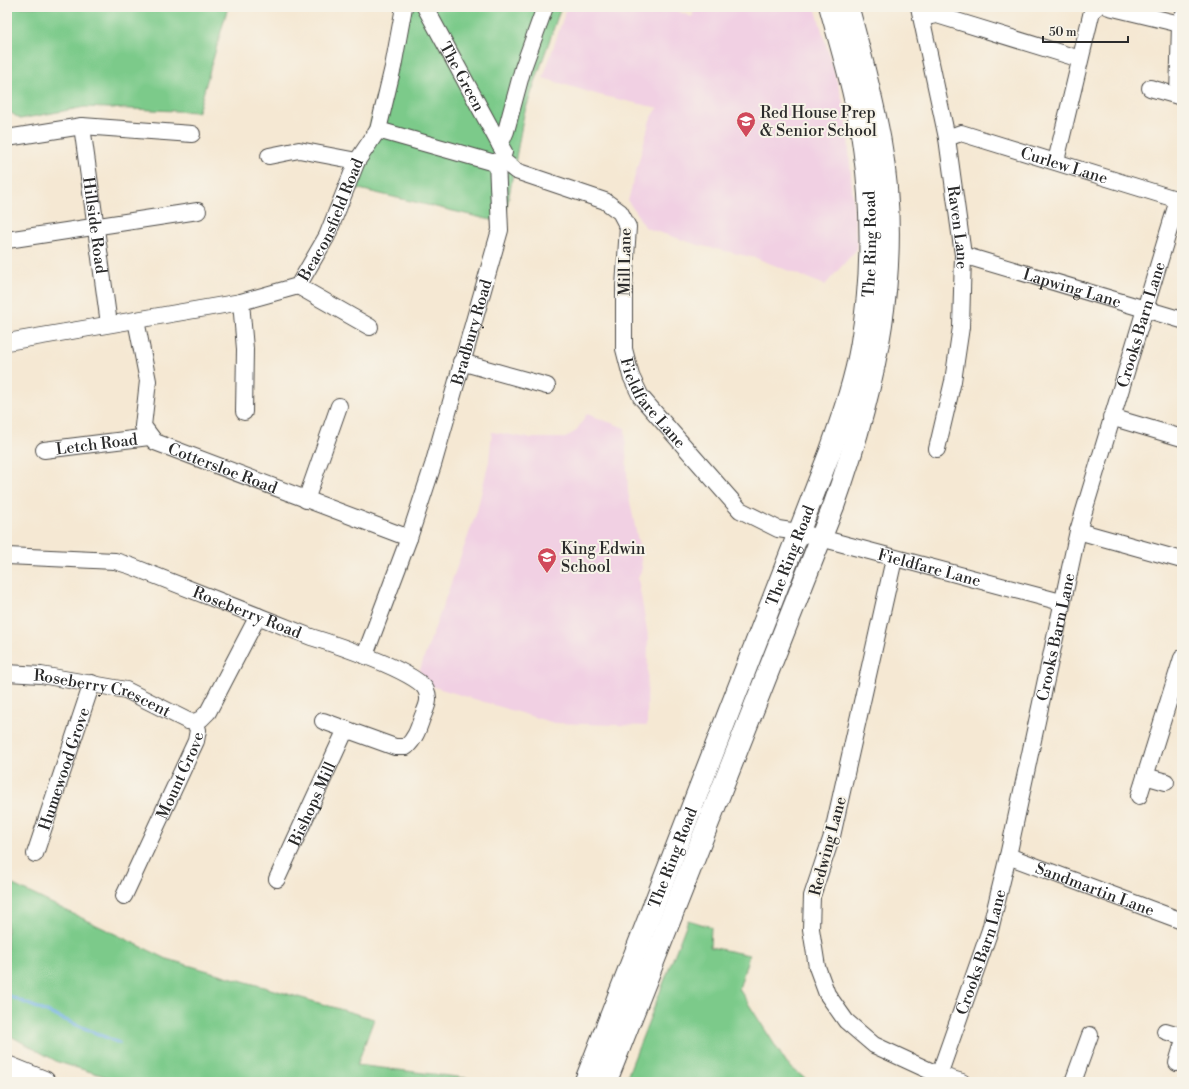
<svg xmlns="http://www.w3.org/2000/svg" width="1189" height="1089" viewBox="0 0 1189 1089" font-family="'Libre Bodoni',serif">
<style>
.built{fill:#f1d0e3}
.green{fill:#7cca8a;stroke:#547a5a}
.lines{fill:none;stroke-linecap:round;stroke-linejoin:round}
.stream{stroke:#74b2e7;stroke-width:3.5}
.minor-casing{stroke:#494744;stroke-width:18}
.major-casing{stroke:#494744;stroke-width:23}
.highway-casing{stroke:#494744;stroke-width:24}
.minor{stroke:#fff;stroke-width:16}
.major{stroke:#fff;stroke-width:21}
.highway{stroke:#fff;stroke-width:22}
.labels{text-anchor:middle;stroke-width:4;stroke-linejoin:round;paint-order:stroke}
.street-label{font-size:16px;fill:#2b2b2b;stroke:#f7f3e8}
.poi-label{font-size:16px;fill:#2b2b2b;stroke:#f7f3e8;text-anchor:start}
</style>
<rect width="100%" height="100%" fill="#f7f3e8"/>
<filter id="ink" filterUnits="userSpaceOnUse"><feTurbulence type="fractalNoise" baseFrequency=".025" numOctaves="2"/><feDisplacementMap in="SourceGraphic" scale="8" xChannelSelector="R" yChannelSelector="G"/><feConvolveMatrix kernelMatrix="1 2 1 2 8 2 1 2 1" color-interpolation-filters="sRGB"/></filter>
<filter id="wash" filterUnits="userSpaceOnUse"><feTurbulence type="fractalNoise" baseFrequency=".012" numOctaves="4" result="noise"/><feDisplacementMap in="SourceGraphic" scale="16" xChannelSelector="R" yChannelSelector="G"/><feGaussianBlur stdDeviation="0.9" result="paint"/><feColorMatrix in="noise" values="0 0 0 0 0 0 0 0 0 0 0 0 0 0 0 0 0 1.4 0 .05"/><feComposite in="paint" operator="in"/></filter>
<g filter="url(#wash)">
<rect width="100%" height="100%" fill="#f5e8d3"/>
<g class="built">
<path d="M567,7H668L692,17L695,7H815L846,112L857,249L825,285L756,258L698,245L646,228L628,201L650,120L658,108L599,95L543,78Z"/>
<path d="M587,414L625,428L628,492L639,546L642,568L638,579L648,636L647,726L554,723L434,687L419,672L477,511L489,461L492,432L528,438H565L576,431Z"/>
</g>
<g class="green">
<path d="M7,7H228L198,112L85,107L20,119L7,110Z"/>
<path d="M398,7H561L524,114L504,223L355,188Z"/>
<path d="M7,882L167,959L374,1019L357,1065L499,1082H124L58,1062L7,1034Z"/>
<path d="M688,920L711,927L710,947L749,955L739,989L787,1064L809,1082H625Z"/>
</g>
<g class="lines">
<path class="stream" d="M7,995L119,1043"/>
</g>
</g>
<g filter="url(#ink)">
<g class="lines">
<defs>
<g id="minor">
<path id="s1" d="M425,7L500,145"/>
<path id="s2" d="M919,7L947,138L963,255L961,327L953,381L937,449"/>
<path d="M1109,7L1180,24"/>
<path d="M922,18L937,15L1080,59"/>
<path d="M1150,88L1182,97"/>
<path d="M1178,96L1180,24L1182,17"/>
<path id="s3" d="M82,126L109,324"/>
<path d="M378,130L491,162H497"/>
<path d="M7,138L82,126L192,134"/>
<path id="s4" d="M947,138L961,133L1182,201"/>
<path d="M269,156L299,150L357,161"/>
<path id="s5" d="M501,159L516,171L605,201L620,212L628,227L624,287V349L631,376L641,397L740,510L778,529L798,532L1061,602"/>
<path d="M1056,161L1092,11L1097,7"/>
<path d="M7,240L198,211"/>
<path id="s6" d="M963,255L1182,320"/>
<path d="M298,286L370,327"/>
<path d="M241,302L245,349L244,412"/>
<path id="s7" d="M136,320L148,381L143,426L155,442L409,538"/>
<path id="s8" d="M7,342L241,302L298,286L327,236L357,161L378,130L393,67L404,7"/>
<path d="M461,362L547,386"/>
<path d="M1111,417L1182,438"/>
<path id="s9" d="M44,450L149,437"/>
<path d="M306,500L339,406"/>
<path d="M1078,531L1182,560"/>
<path id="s10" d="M7,556L115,561L131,566L311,637C331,643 419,672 426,690C431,700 426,708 422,718C418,730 415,739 406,747H395L323,721"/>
<path d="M894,559L832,836L812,896L811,929L817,967L827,994L846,1021L874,1045L939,1075L962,1082"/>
<path id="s11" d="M365,655L409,538L433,465L500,230L497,162L501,159L504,152L500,145L506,131L523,68L545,7"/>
<path id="s12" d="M7,673L41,675L126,690L188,721L195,722"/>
<path d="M1145,776L1166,782"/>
<path d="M1139,796L1182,658"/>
<path id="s13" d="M35,854L92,683"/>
<path id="s14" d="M1008,856L1182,921"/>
<path id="s15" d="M277,879L346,729"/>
<path id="s16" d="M124,896L196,741L198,730L195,722L201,719L208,712L258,616"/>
<path d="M1165,1031L1182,1036"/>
<path d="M1177,1063L1182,1046"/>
<path id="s17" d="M939,1075L990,930L1008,856L1078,531L1178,200"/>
<path d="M1073,1082L1090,1035"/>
</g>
<g id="major">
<path id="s18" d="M585,1082L830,452C842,417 855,381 861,345C872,280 873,216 864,151C858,102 843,54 830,7"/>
<path d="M606,1082L834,505C876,388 903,264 880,139C872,95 860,51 848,7"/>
</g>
<path id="highway" d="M7,1067L44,1082"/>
</defs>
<use href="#minor" class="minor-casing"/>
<use href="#major" class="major-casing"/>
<use href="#highway" class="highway-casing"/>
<use href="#minor" class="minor"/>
<use href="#major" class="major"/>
<use href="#highway" class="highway"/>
</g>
</g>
<defs>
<symbol id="school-pin" viewBox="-11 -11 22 30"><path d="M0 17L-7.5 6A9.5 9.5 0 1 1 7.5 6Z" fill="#d1495b" stroke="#f7f3e8"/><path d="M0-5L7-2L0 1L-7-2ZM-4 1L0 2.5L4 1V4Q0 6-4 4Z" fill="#fff"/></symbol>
</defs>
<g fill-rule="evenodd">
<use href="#school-pin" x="735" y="110" width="22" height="30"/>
<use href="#school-pin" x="536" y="546" width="22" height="30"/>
</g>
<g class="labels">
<g class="street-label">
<text dy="6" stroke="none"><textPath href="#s1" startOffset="79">The Green</textPath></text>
<text dy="6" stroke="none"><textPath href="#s4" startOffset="123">Curlew Lane</textPath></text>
<text dy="6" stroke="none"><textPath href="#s8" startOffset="371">Beaconsfield Road</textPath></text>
<text dy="6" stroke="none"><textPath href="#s3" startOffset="100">Hillside Road</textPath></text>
<text dy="6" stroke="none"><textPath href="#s2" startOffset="224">Raven Lane</textPath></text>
<text dy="6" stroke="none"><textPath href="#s18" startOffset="889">The Ring Road</textPath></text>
<text transform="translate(624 262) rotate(-89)" y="6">Mill Lane</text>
<text dy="6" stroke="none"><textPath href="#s6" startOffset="114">Lapwing Lane</textPath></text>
<text dy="6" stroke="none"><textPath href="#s17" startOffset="778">Crooks Barn Lane</textPath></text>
<text dy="6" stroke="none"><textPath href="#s11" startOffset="340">Bradbury Road</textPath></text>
<text dy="6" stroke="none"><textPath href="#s5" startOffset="333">Fieldfare Lane</textPath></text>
<text dy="6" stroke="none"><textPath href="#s9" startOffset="53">Letch Road</textPath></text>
<text dy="6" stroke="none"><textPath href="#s7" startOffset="200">Cottersloe Road</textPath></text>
<text dy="6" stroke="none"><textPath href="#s18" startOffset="565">The Ring Road</textPath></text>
<text dy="6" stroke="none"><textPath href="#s5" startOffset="671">Fieldfare Lane</textPath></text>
<text dy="6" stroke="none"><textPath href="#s10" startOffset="250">Roseberry Road</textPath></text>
<text dy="6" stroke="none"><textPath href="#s17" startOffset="454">Crooks Barn Lane</textPath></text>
<text dy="6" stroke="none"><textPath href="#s12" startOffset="98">Roseberry Crescent</textPath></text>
<text dy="6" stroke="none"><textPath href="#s13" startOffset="90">Humewood Grove</textPath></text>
<text dy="6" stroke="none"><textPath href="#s16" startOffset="133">Mount Grove</textPath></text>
<text dy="6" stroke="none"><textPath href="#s15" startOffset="83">Bishops Mill</textPath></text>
<text transform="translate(827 846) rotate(-75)" y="6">Redwing Lane</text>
<text dy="6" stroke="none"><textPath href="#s18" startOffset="241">The Ring Road</textPath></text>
<text dy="6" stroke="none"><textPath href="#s14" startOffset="93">Sandmartin Lane</textPath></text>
<text dy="6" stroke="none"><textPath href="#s17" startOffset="130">Crooks Barn Lane</textPath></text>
</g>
<g class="poi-label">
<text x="760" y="118">Red House Prep<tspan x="760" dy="18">&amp; Senior School</tspan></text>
<text x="561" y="554">King Edwin<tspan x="561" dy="18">School</tspan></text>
</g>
</g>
<rect width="1189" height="1089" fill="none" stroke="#f7f3e8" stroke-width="24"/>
<path d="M1043 36v6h85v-6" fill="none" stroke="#2b2b2b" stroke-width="2"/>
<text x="1049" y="36" font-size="12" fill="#2b2b2b" stroke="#f7f3e8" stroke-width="3" paint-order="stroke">50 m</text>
</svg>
